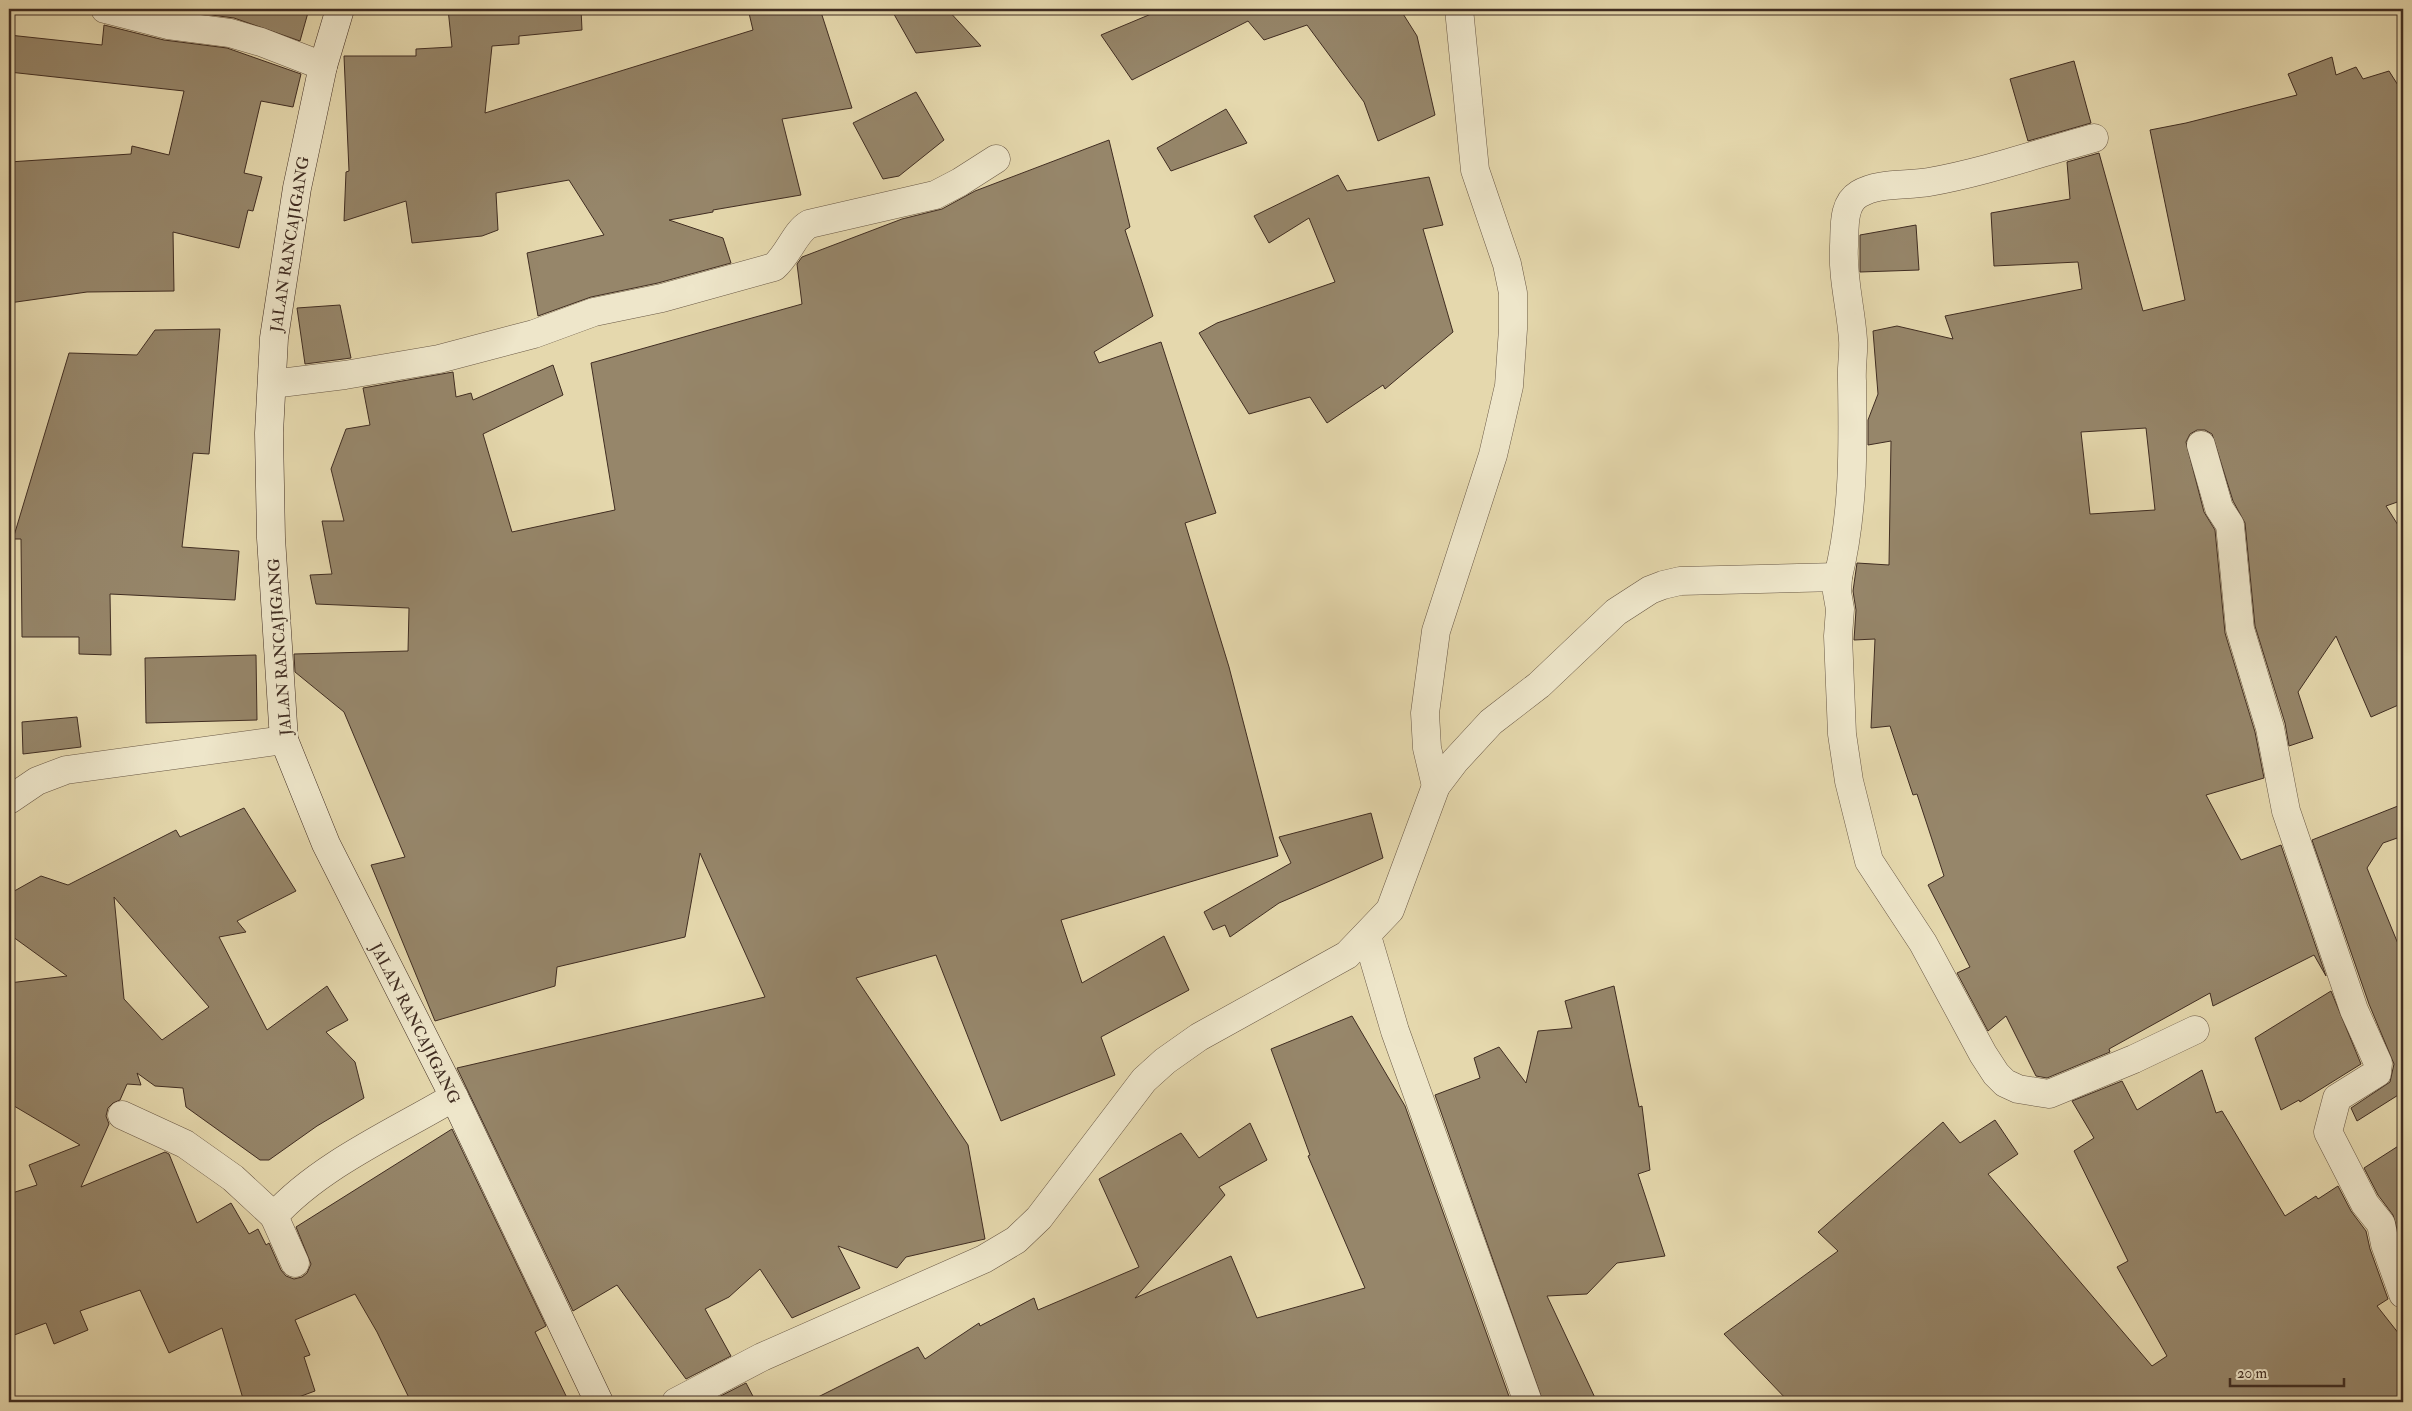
<svg xmlns="http://www.w3.org/2000/svg" width="2412" height="1411" viewBox="0 0 2412 1411" font-family="'IM FELL Double Pica',serif">
<style>
.building{fill:#96866a;stroke:#402d22;fill-rule:evenodd}
.lines{fill:none;stroke-linecap:round;stroke-linejoin:round}
.minor-casing{stroke:#695845;stroke-width:29}
.secondary-casing{stroke:#402d22;stroke-width:29}
.minor{stroke:#eee6ca;stroke-width:28}
.secondary{stroke:#eee6ca;stroke-width:28}
.labels{text-anchor:middle;stroke-width:5;stroke-linejoin:round;paint-order:stroke}
.street-label{font-size:16px;fill:#402d22;stroke:#eee6ca}
</style>
<rect width="100%" height="100%" fill="#e5d8ad"/>
<filter id="stains"><feTurbulence type="fractalNoise" baseFrequency=".004" numOctaves="4"/><feColorMatrix values="0 0 0 0 .2 0 0 0 0 .09 0 0 0 0 .02 0 0 0 .5 -.17"/></filter>
<radialGradient id="worn" r=".72"><stop offset=".6" stop-color="#630" stop-opacity="0"/><stop offset="1" stop-color="#630" stop-opacity=".3"/></radialGradient>
<g class="building">
<path d="M167,9H309L300,41L234,18Z"/>
<path d="M448,9H581L582,30L519,36V44L492,46L485,113L753,30L748,9H820L852,108L782,119L801,195L713,210V212L669,220L723,238L731,263L658,283L591,297L538,316L527,253L604,235L569,180L496,193L498,230L482,236L412,243L406,201L344,221L346,172L349,171L344,56H416V49L452,47Z"/>
<path d="M891,9H947L981,46L916,53Z"/>
<path d="M1163,9H1400L1417,36L1435,115L1378,141L1364,102L1307,25L1264,40L1248,21L1132,80L1101,35Z"/>
<path d="M104,25L164,40L227,48L301,74L293,107L261,101L244,173L262,177L253,211L248,210L239,248L173,232L174,291L87,292L9,303V162L131,154L132,146L169,155L184,91L9,72V35L102,45Z"/>
<path d="M2332,57L2336,75L2356,67L2363,79L2389,71L2403,93V500L2386,506L2403,533V703L2371,717L2336,636L2298,692L2313,738L2289,746L2285,723L2255,626L2245,523L2233,501L2212,434L2205,430H2197L2190,434L2186,442L2204,512L2215,530L2225,633L2255,732L2264,778L2206,795L2241,860L2281,845L2326,976L2314,955L2213,1006L2210,993L2109,1049L2110,1052L2047,1078L2036,1076L2006,1016L1988,1031L1957,973L1970,967L1928,885L1944,876L1917,794L1913,795L1890,726L1871,728L1875,639L1854,640L1856,610L1853,591L1857,563L1889,565L1891,441L1868,445V420L1878,394L1873,331L1897,326L1953,339L1945,316L2082,289L2078,262L1994,266L1991,213L2070,199L2067,162L2099,153L2143,311L2185,300L2150,130L2186,123L2297,95L2288,74ZM2146,428L2155,510L2090,514L2081,432Z"/>
<path d="M2074,61L2091,123L2028,141L2010,79Z"/>
<path d="M916,92L944,140L899,176L883,179L853,123Z"/>
<path d="M1226,109L1247,143L1171,171L1157,148Z"/>
<path d="M1109,140L1130,227L1125,230L1153,316L1094,352L1099,363L1161,342L1216,513L1185,523L1229,667L1278,856L1061,920L1082,983L1164,936L1189,990L1101,1037L1115,1075L1001,1121L936,955L856,978L968,1145L985,1239L906,1257L897,1268L838,1246L860,1288L792,1318L760,1269L729,1297L705,1309L731,1356L686,1379L617,1285L573,1311L457,1068L765,997L700,853L685,937L557,967L555,986L435,1021L371,865L405,857L344,712L295,672L294,654L408,651L409,608L316,604L310,575L332,574L322,521H344L331,469L346,429L370,425L363,388L453,372L456,397L471,393L473,400L553,365L563,395L483,434L512,532L615,510L591,363L802,304L797,264L802,257L902,219L942,209L975,191Z"/>
<path d="M1338,175L1347,191L1429,177L1443,225L1423,229L1453,332L1385,389L1383,385L1327,423L1310,397L1249,414L1199,333L1217,323L1335,282L1309,218L1269,243L1254,216Z"/>
<path d="M1916,225L1919,270L1860,272V235Z"/>
<path d="M340,305L351,358L305,364L297,308Z"/>
<path d="M220,329L209,454L193,453L182,547L239,551L235,600L110,594L111,655L79,654V637H22L21,539H13L69,353L137,355L155,330Z"/>
<path d="M256,655L257,720L146,723L145,658Z"/>
<path d="M77,717L81,747L23,754L22,722Z"/>
<path d="M2403,804V836L2383,843L2367,868L2403,956V1092L2357,1121L2351,1108L2390,1082L2394,1064L2369,1004L2312,840Z"/>
<path d="M244,808L296,891L237,921L246,932L219,937L267,1030L327,986L348,1020L326,1032L355,1062L364,1098L317,1126L269,1160H260L186,1107L183,1088L155,1086L137,1073L141,1085L127,1084L120,1100L113,1103L108,1108L106,1116L109,1124L81,1187L165,1152L169,1154L197,1223L231,1203L249,1234L258,1229L266,1245L269,1243L281,1270L286,1276L294,1279L302,1277L307,1273L311,1264L296,1227L452,1129L546,1326L535,1332L569,1402H411L377,1332L355,1294L295,1320L310,1355L304,1357L315,1391L285,1402H244L222,1328L169,1353L140,1290L80,1311L88,1330L54,1344L46,1323L9,1337V1194L37,1185L29,1165L80,1145L9,1103V983L67,976L9,934V894L41,876L68,885L176,830L180,837ZM114,897L209,1007L162,1040L124,999Z"/>
<path d="M1371,813L1383,858L1279,903L1230,937L1225,925L1213,930L1204,912L1291,863L1279,837Z"/>
<path d="M1614,986L1639,1107L1642,1106L1650,1170L1638,1174L1665,1256L1617,1263L1587,1294L1547,1296L1597,1402H1543L1435,1095L1480,1078L1474,1058L1499,1047L1526,1083L1538,1031L1572,1028L1565,1001Z"/>
<path d="M2331,991L2361,1064L2300,1102L2299,1100L2281,1110L2255,1038Z"/>
<path d="M1352,1016L1405,1106L1511,1402H808L918,1347L925,1359L979,1323L980,1326L1034,1298L1038,1310L1139,1267L1099,1179L1181,1133L1199,1158L1250,1123L1267,1160L1219,1187L1225,1195L1135,1298L1231,1256L1257,1318L1365,1288L1308,1156L1310,1155L1271,1049Z"/>
<path d="M2202,1070L2216,1113L2222,1111L2285,1216L2316,1196L2318,1199L2338,1186L2351,1211L2366,1231L2370,1249L2388,1299L2377,1306L2403,1339V1402H1789L1724,1334L1838,1251L1818,1232L1943,1122L1960,1143L1995,1120L2018,1154L1988,1174L2152,1366L2167,1356L2117,1267L2128,1261L2074,1151L2094,1138L2072,1101L2122,1081L2137,1110Z"/>
<path d="M2403,1143V1239L2400,1241L2393,1215L2378,1195L2364,1168Z"/>
<path d="M746,1383L756,1402H709Z"/>
</g>
<g class="lines">
<defs>
<g id="minor">
<path d="M105,9L168,25L230,33L261,42L323,66"/>
<path d="M272,384L345,375L439,359L534,334L594,312L662,298L774,267C789,254 795,232 809,224L935,195L960,182L996,159"/>
<path d="M2201,445L2219,508L2230,525L2240,629L2270,728L2286,811L2354,1010L2378,1063L2377,1073L2337,1098L2328,1132L2365,1204L2381,1224L2385,1244L2403,1294"/>
<path d="M1838,577C1854,512 1853,447 1852,381C1851,367 1854,353 1853,340C1851,309 1842,277 1844,246C1845,229 1842,204 1859,194C1879,182 1907,186 1929,182C1985,172 2039,153 2094,138"/>
<path d="M1436,786L1427,748L1425,713L1436,631L1493,455L1509,386L1513,329V293L1507,264L1475,170L1459,9"/>
<path d="M9,800L37,781L66,770L284,740"/>
<path d="M1367,936L1395,1031L1528,1402"/>
<path d="M122,1115L185,1144L233,1178L274,1216"/>
<path d="M295,1263L274,1216C320,1165 395,1132 454,1097"/>
<path d="M676,1402L762,1357L984,1259L1016,1240L1039,1218L1144,1080L1165,1061L1199,1037L1347,955L1390,910L1436,786L1455,761L1491,722L1539,685L1616,612L1650,590L1663,585L1680,581L1838,577L1837,592L1840,609L1838,636L1842,734L1849,781L1869,861L1923,943L1983,1054L1996,1074L2005,1083L2018,1089L2049,1094L2134,1059L2195,1030"/>
</g>
<path id="secondary" d="M340,9L323,66L297,188L274,338L269,433L271,538L284,740L326,844L454,1097L599,1402"/>
</defs>
<use href="#minor" class="minor-casing"/>
<use href="#secondary" class="secondary-casing"/>
<use href="#minor" class="minor"/>
<use href="#secondary" class="secondary"/>
</g>
<g class="labels">
<g class="street-label">
<text transform="translate(289 244) rotate(-81)" y="6">JALAN RANCAJIGANG</text>
<text transform="translate(279 647) rotate(-94)" y="6">JALAN RANCAJIGANG</text>
<text transform="translate(416 1023) rotate(63)" y="6">JALAN RANCAJIGANG</text>
</g>
</g>
<rect width="2412" height="1411" fill="none" stroke="#e5d8ad" stroke-width="30"/>
<rect x="10" y="10" width="2392" height="1391" fill="none" stroke="#402d22" stroke-width="2.5"/>
<rect x="15" y="15" width="2382" height="1381" fill="none" stroke="#402d22"/>
<path d="M2230 1378v8h114v-8" fill="none" stroke="#402d22" stroke-width="2.5"/>
<text x="2237" y="1378" font-size="15" fill="#402d22" stroke="#eee6ca" stroke-width="4" paint-order="stroke">20 m</text>
<rect width="100%" height="100%" filter="url(#stains)"/>
<rect width="100%" height="100%" fill="url(#worn)"/>
</svg>
